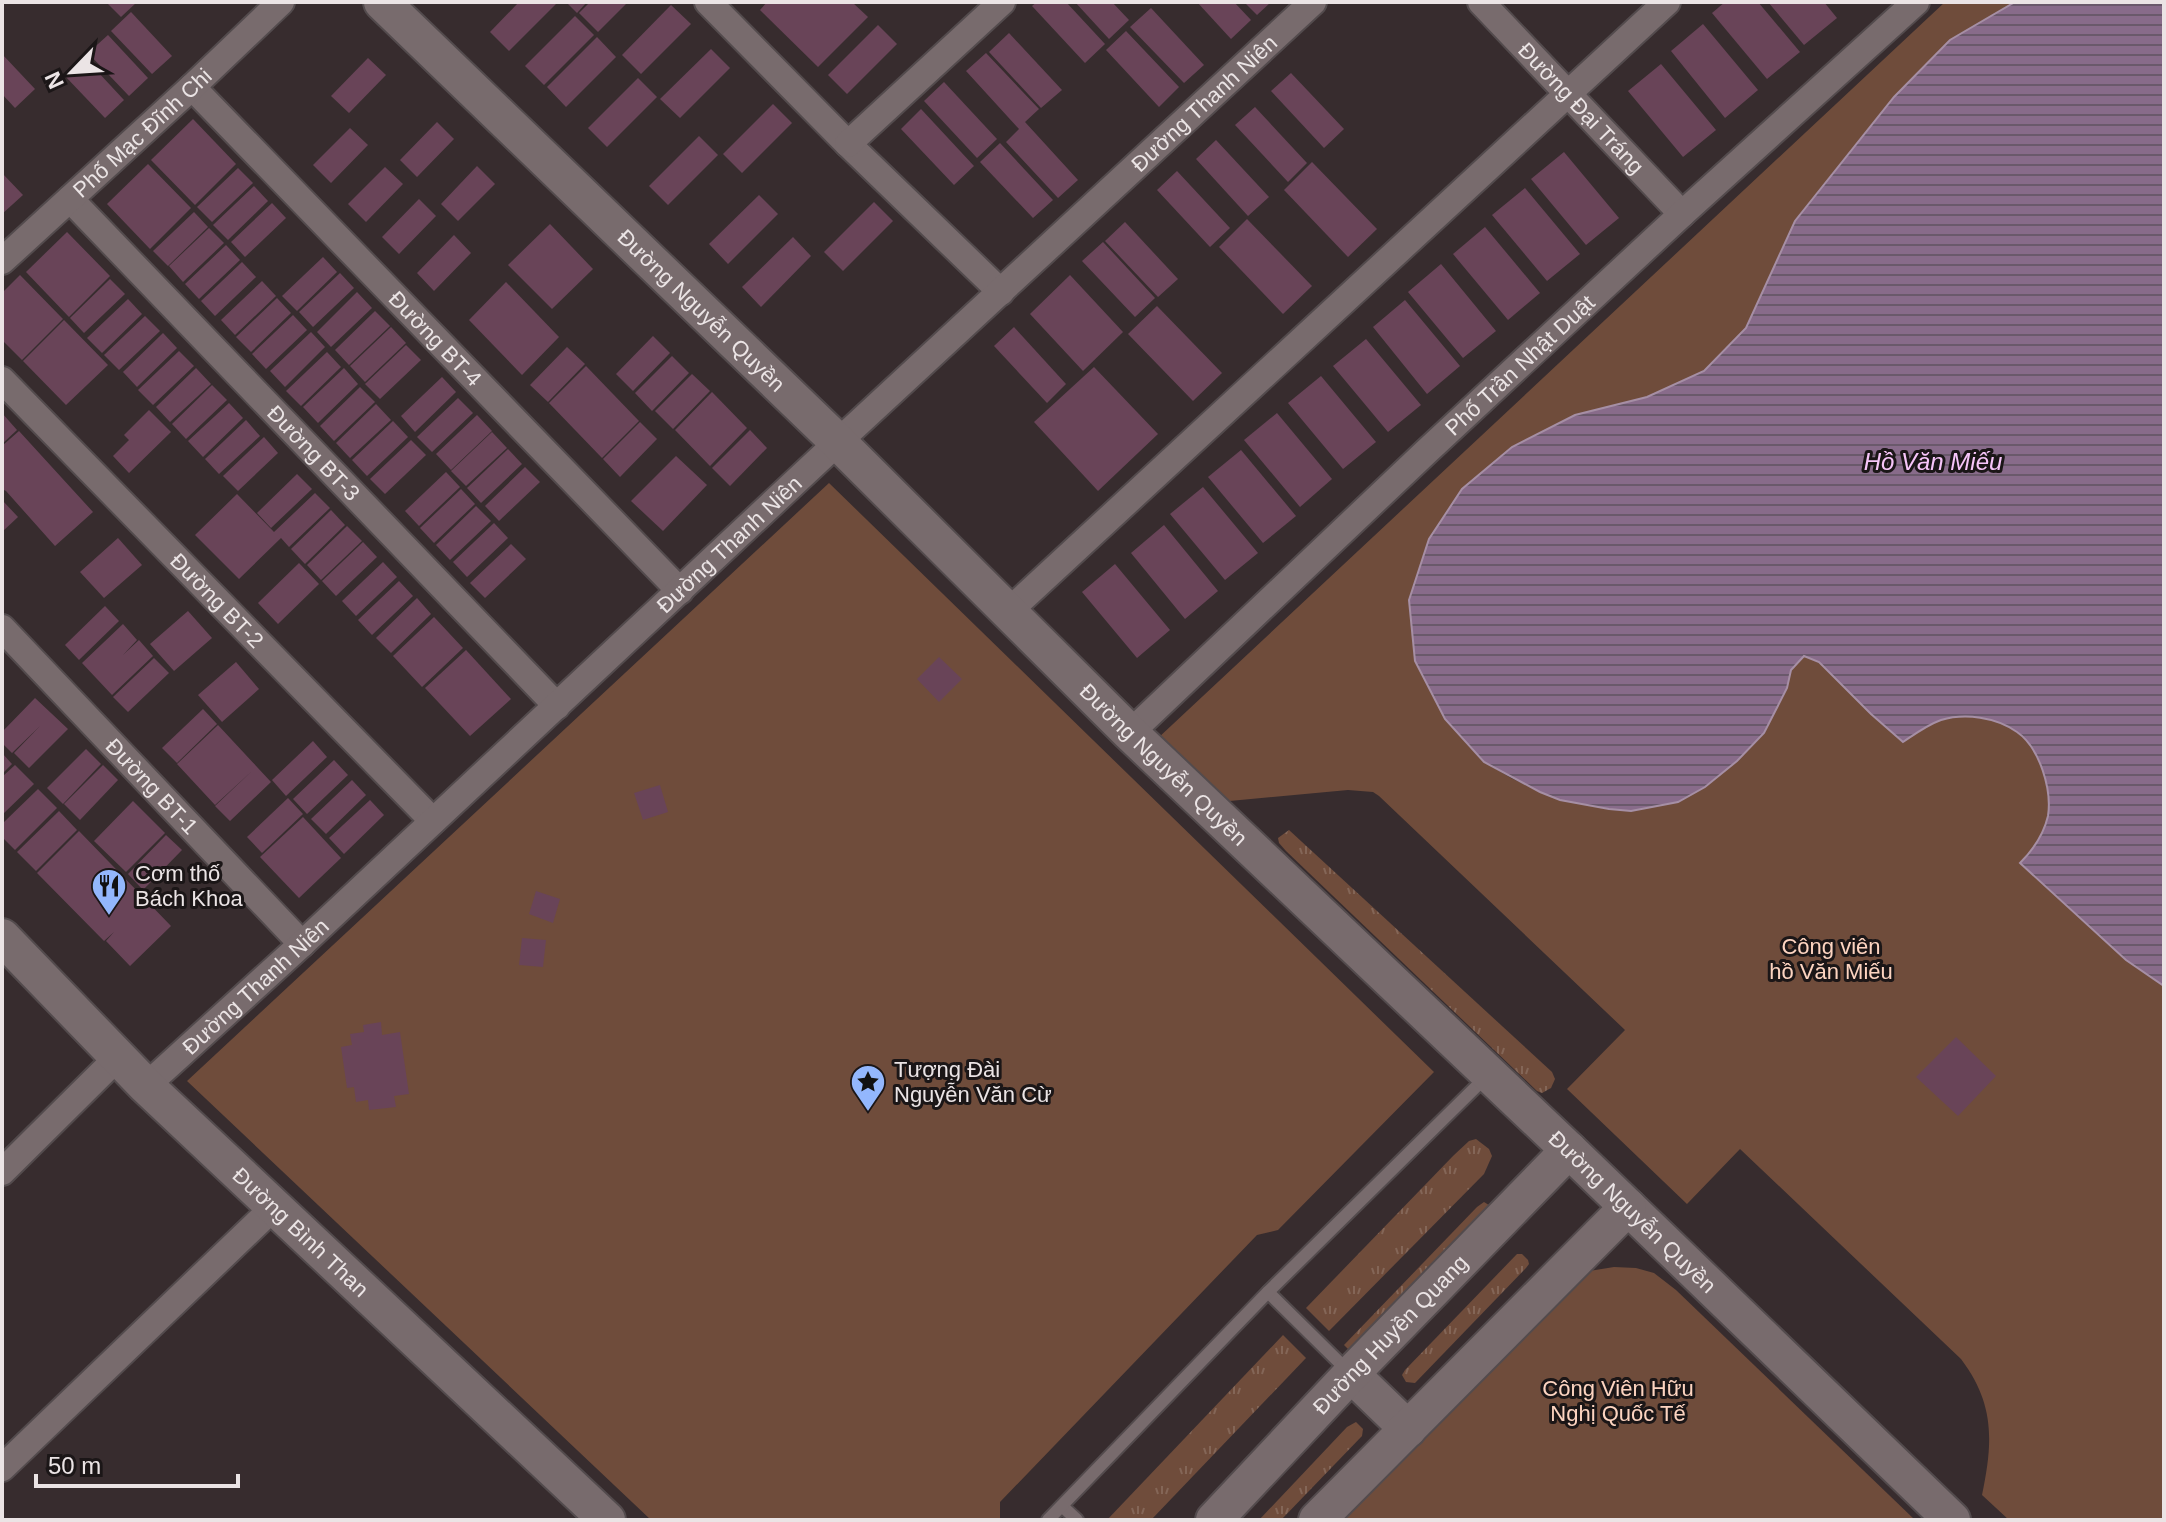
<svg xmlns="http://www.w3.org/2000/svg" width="2166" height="1522" viewBox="0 0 2166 1522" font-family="Helvetica,sans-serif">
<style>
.grass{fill:url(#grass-tufts)}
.park{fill:#6f4c3b}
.water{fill:url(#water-rules);stroke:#a68fa5;stroke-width:2}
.building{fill:#694458}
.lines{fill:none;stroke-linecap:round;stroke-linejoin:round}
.lane-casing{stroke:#534b4d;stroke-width:16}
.street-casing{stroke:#534b4d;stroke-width:30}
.secondary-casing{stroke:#534b4d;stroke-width:40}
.lane{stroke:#786b6d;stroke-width:12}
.street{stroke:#786b6d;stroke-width:26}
.secondary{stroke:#786b6d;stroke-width:36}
.labels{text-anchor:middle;stroke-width:6;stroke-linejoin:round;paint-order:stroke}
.street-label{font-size:22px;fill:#ebe4e5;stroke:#1b1617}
.poi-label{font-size:22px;fill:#ebe4e5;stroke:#1b1617;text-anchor:start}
.park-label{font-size:22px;fill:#fdd4c0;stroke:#1b1617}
.water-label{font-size:24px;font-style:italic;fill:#f7c5f9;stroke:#1b1617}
</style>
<defs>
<pattern id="grass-tufts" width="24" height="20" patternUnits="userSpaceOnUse" patternTransform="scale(2)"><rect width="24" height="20" fill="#6f4c3b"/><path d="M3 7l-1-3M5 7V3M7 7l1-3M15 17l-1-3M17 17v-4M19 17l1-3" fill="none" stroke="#846657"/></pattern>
<pattern id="water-rules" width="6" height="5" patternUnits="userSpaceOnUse" patternTransform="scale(2)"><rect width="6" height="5" fill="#886b8a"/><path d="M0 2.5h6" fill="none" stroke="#6a596b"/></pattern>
</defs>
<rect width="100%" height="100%" fill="#372c2e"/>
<g class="grass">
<path d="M1289,830L1552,1072L1555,1079L1551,1088L1542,1093L1537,1091L1286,851L1279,843L1278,838Z"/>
<path d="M1476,1139L1489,1149L1492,1156L1484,1174L1329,1331L1306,1308L1453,1156L1469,1141Z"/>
<path d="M1484,1202L1492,1207L1357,1358L1344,1345L1477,1207Z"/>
<path d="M1517,1254H1522L1528,1260L1529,1264L1526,1268L1415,1383L1406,1382L1402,1375L1405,1370Z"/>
<path d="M1283,1335L1306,1358L1151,1520H1107Z"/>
<path d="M1356,1422L1363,1429L1362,1436L1281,1520H1259L1347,1427Z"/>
</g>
<g class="park">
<path d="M1945,2H2015L1950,40L1894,97L1795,221L1746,328L1704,371L1647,397L1575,415L1512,447L1462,489L1415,661L1445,719L1484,762L1511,778L1540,792L1678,802L1705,787L1737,761L1764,734L1787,688L1791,670L1804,656L1819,662L1871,714L1903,742C1915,734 1927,724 1941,720C1966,713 1996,717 2017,732C2040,748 2052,790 2048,816C2044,834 2032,850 2021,863L2164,986V1520H2009L1982,1495C1993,1442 1995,1404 1961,1359L1740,1149L1687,1204L1567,1089L1625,1030L1379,796L1373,792L1348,790L1219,802L1157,739Z"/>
<path d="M829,483L1434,1072L1278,1230L1257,1235L1000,1502V1520H651L187,1081Z"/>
<path d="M1614,1267L1636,1268L1654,1273L1676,1290L1915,1520H1335L1583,1272Z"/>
</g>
<path class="water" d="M2015,2H2164V986L2126,960L2020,863C2033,850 2044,833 2048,816C2052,790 2040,748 2017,732C1996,717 1965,713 1941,720C1927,725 1915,734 1903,742L1871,714L1819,662L1804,656L1791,670L1787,688L1764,733L1737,761L1705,787L1678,802L1631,811L1609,809L1560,800L1540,792L1484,762L1445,719L1415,661L1409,600L1429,539L1462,489L1512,447L1575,415L1647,397L1704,371L1746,328L1795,221L1894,97L1950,40Z"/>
<g class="building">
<path d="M106,2H137L121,17Z"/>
<path d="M519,2H558L509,51L490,32Z"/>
<path d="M566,2H587L577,13Z"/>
<path d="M590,2H628L598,32L579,13Z"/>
<path d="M767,2H852L868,17L818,67L760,10Z"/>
<path d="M1037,2H1066L1105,44L1085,63L1032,6Z"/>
<path d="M1075,2H1112L1129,20L1109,39Z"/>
<path d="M1197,2H1234L1251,20L1231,39Z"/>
<path d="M1244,2H1271L1257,15Z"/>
<path d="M1725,2H1758L1800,52L1767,79L1712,13Z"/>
<path d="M1768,2H1824L1837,18L1804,45Z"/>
<path d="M671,5L691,24L641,74L622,55Z"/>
<path d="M1151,8L1204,65L1184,83L1130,27Z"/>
<path d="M131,12L172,56L152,74L111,31Z"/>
<path d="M575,16L594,35L544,85L525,66Z"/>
<path d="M1703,24L1758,90L1725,118L1671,51Z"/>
<path d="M878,25L897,44L847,94L828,75Z"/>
<path d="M1126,31L1179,87L1159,107L1106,50Z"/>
<path d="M1009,33L1062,90L1041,108L989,52Z"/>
<path d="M108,35L148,78L129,96L88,53Z"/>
<path d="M597,37L616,57L566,107L547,87Z"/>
<path d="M711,49L730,68L680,118L660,99Z"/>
<path d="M986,53L1039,109L1025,122L1078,180L1058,198L1006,142L1019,129L966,71Z"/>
<path d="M2,54L35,89L15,108L2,94Z"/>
<path d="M84,57L124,100L105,118L64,75Z"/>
<path d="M368,58L386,75L349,113L331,96Z"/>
<path d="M1661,64L1716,130L1683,157L1628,91Z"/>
<path d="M1291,73L1344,129L1324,148L1271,91Z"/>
<path d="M638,78L657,97L607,147L588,128Z"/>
<path d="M944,82L997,139L977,158L924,101Z"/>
<path d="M773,104L792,123L742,173L723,154Z"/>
<path d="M1255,107L1307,163L1288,182L1235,125Z"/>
<path d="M921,109L974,166L954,185L901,129Z"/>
<path d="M193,119L236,164L195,205L151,160Z"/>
<path d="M437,122L454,139L417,177L400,160Z"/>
<path d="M350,128L368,145L331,183L313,165Z"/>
<path d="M699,136L718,155L668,205L649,186Z"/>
<path d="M1216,140L1269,197L1248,216L1196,159Z"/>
<path d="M1000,143L1053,200L1033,218L980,162Z"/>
<path d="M1564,152L1619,218L1586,245L1531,179Z"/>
<path d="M1312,162L1377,229L1348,257L1284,190Z"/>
<path d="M148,164L191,208L150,249L107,204Z"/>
<path d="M477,166L495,184L458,221L441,204Z"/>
<path d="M385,167L403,184L366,222L348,204Z"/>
<path d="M238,168L253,183L212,222L197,207Z"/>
<path d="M1177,171L1230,228L1210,247L1157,190Z"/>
<path d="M2,173L23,195L2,214Z"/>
<path d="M254,186L268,201L228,240L213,225Z"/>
<path d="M1525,188L1580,254L1547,281L1492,215Z"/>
<path d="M759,195L778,214L728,264L709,244Z"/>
<path d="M419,199L436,216L399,254L382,237Z"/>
<path d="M874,202L893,221L843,271L824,252Z"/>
<path d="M272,203L286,218L245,257L231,242Z"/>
<path d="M194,212L208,227L168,266L153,251Z"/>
<path d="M1247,219L1312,286L1283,314L1219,247Z"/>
<path d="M1125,222L1178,279L1158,297L1105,241Z"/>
<path d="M550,224L593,269L552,309L508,265Z"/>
<path d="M1485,227L1540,293L1508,320L1453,254Z"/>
<path d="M209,228L224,243L183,282L169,266Z"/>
<path d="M67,232L110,276L69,317L26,272Z"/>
<path d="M454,235L471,253L434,291L417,273Z"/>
<path d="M793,237L811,256L761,307L742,287Z"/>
<path d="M1103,242L1155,298L1135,317L1082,261Z"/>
<path d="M226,245L240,260L199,299L185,284Z"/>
<path d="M323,257L337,272L297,311L282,296Z"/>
<path d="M242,262L256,277L215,316L201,301Z"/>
<path d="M1441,264L1496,331L1463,358L1408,292Z"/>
<path d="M340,273L354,288L313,327L299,312Z"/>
<path d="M20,275L63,319L22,360L2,340V293Z"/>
<path d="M1070,275L1123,332L1083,371L1030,314Z"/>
<path d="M110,279L125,294L84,333L70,318Z"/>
<path d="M262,281L276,296L235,335L221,320Z"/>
<path d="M506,282L559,337L522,375L469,320Z"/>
<path d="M357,292L372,308L331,347L317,332Z"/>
<path d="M277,298L291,313L251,352L236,337Z"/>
<path d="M128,299L142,314L102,353L87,338Z"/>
<path d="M1405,300L1460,366L1427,394L1373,327Z"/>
<path d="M1157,306L1222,373L1193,401L1128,334Z"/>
<path d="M375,311L390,326L349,365L335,350Z"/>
<path d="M293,315L307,330L266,369L252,354Z"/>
<path d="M145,316L160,331L119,370L104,355Z"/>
<path d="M64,320L108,365L66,405L23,361Z"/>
<path d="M391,327L406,343L365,382L350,366Z"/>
<path d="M1014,327L1066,384L1047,403L994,346Z"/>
<path d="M311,332L325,347L285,387L270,371Z"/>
<path d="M163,333L177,348L137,387L123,372Z"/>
<path d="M653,336L670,353L633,391L616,374Z"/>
<path d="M1366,339L1421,405L1388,432L1333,366Z"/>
<path d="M406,345L421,360L380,399L365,384Z"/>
<path d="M567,347L585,364L548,402L530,385Z"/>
<path d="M179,351L194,366L153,405L138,390Z"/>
<path d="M327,352L341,367L301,406L286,391Z"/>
<path d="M672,356L689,373L652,411L635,393Z"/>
<path d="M586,366L639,421L602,458L549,403Z"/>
<path d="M1094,367L1158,434L1098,491L1034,422Z"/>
<path d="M196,368L211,384L170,422L156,407Z"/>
<path d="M344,368L358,384L318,423L303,407Z"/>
<path d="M692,374L710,391L673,429L655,411Z"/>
<path d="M1321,376L1376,442L1343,469L1288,403Z"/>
<path d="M442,377L456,392L415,432L401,416Z"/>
<path d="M212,385L227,400L186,439L172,424Z"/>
<path d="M360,387L375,402L334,441L320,426Z"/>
<path d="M712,392L747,428L710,466L675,430Z"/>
<path d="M458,398L473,413L432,452L417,437Z"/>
<path d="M229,403L243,418L203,457L188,441Z"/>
<path d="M376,404L391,420L350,458L336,443Z"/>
<path d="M149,410L171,432L129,473L113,456L129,440L124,435Z"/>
<path d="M2,413L17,430L2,444Z"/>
<path d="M1277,413L1332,479L1300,507L1244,440Z"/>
<path d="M477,415L492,431L451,470L436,454Z"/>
<path d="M246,420L260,436L219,474L205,459Z"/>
<path d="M393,421L408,437L367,476L352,460Z"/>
<path d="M640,422L657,439L620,477L603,459Z"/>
<path d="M750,430L767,448L730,486L712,468Z"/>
<path d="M19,431L93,512L55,546L6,491L2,489V446Z"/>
<path d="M492,432L507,448L466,486L451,471Z"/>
<path d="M264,437L278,453L238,491L223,476Z"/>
<path d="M411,440L426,455L385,494L370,479Z"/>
<path d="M508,449L522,464L481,503L467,488Z"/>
<path d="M1241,450L1296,516L1263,543L1208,477Z"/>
<path d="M676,456L707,485L663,531L631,501Z"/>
<path d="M525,467L540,482L499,521L485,506Z"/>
<path d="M446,472L460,487L419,526L405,511Z"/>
<path d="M297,474L312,489L271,528L257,513Z"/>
<path d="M1203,487L1258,553L1225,580L1170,514Z"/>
<path d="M461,489L475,504L434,543L420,528Z"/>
<path d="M315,493L330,508L289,547L281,538L239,579L195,535L237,494L274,532Z"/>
<path d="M2,500L18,517L2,532Z"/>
<path d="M476,506L491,521L450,560L436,545Z"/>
<path d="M331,510L345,525L305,564L291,549Z"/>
<path d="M494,523L508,538L467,577L453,562Z"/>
<path d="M1164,525L1218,591L1185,619L1131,553Z"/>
<path d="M347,526L362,541L321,580L307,565Z"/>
<path d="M118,538L142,565L104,598L80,572Z"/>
<path d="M363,542L377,557L336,596L322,581Z"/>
<path d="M511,544L526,559L485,598L470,583Z"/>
<path d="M383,562L397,577L356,616L342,601Z"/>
<path d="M299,563L319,584L278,624L258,603Z"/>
<path d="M1115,564L1170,630L1137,658L1082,592Z"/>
<path d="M399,581L413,596L372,635L358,620Z"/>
<path d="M417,598L431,614L391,653L376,638Z"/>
<path d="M105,606L119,621L79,660L65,645Z"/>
<path d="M188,611L212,638L174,671L150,644Z"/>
<path d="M434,617L463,648L422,687L393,656Z"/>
<path d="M123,624L137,640L123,655L139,640L153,656L112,695L82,663Z"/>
<path d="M466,650L511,699L470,736L425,688Z"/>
<path d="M939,657L962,679L939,702L917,679Z"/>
<path d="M154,658L169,673L128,712L113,697Z"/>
<path d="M236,662L259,689L222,722L198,695Z"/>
<path d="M35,698L68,729L29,768L14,753L40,726L12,753L2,743V732Z"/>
<path d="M203,709L217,724L177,763L162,748Z"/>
<path d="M218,725L271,782L230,821L215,806L252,771L215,805L177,764Z"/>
<path d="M313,741L327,757L286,796L272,780Z"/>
<path d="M86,749L101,764L63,804L47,788Z"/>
<path d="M2,753L12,764L2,774Z"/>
<path d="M334,760L348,775L307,814L293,799Z"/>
<path d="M15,765L34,784L2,815V777Z"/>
<path d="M103,765L118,780L80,820L64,804Z"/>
<path d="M352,780L366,795L326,834L311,819Z"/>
<path d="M660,785L668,812L643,820L634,793Z"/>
<path d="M38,789L57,808L15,850L2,837V824Z"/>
<path d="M288,798L303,814L262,853L247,837Z"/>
<path d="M370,800L384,815L344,854L329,838Z"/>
<path d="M133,801L165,833L126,872L94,841Z"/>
<path d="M59,811L77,830L36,871L17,852Z"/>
<path d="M303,817L341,858L299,898L260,857Z"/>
<path d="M79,831L171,926L130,966L106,941L114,932L104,941L37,873Z"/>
<path d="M166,835L182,850L143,890L128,874Z"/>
<path d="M536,891L560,899L553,923L529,914Z"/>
<path d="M522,938L546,940L543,967L519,965Z"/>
<path d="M381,1022L382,1035L400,1032L409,1094L394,1096L396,1107L369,1110L368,1100L356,1102L354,1087L347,1088L341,1047L352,1045L350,1034L364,1032L363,1025Z"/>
<path d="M1956,1037L1996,1076L1958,1116L1916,1077Z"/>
</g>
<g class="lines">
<defs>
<g id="lane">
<path d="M1268,1292L1349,1372"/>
<path d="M1062,1506L1077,1520"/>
<path d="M1048,1520L1268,1292L1487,1076"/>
</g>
<g id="street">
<path d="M708,2L848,144L1001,292"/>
<path id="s1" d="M1481,2L1682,214"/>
<path id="s2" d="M192,87L680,591"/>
<path d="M848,144L1002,2"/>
<path id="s3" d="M70,199L557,706"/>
<path id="s4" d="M2,261L192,87L281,2"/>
<path id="s5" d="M2,380L433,821"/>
<path d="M1009,611L1667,2"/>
<path id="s6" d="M2,628L302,944"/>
<path id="s7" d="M1130,733L1426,452L1682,214L1916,2"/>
<path id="s8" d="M146,1086L302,944L838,442L1313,2"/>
<path d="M2,1172L118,1057"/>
<path d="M2,1468L274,1207"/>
</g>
<g id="secondary">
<path id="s9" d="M382,2L838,442L1130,733L1569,1150L1952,1520"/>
<path id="s10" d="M2,937L146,1086L607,1520"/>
<path d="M1351,1374L1408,1429"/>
<path id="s11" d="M1214,1520L1351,1374L1569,1150"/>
<path d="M1317,1520L1628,1207"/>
</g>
</defs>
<use href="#lane" class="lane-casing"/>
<use href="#street" class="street-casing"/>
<use href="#secondary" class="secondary-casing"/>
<use href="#lane" class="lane"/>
<use href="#street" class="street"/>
<use href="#secondary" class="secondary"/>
</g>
<defs>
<symbol id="restaurant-pin" viewBox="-11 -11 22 30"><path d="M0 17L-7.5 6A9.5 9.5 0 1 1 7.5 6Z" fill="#93b7fd" stroke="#1b1617"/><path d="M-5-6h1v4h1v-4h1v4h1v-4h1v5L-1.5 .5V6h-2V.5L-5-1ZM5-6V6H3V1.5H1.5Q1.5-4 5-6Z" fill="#111"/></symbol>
<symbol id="sight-pin" viewBox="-11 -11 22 30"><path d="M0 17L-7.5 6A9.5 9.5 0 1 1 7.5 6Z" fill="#93b7fd" stroke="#1b1617"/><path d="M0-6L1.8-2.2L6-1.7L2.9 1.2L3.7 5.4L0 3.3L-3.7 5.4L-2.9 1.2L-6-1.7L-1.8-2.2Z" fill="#111"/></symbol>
</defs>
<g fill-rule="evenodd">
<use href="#restaurant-pin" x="89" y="866" width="40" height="54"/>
<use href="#sight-pin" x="848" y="1062" width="40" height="54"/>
</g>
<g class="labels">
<g class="street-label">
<text dy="8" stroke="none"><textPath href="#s8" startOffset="1444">Đường Thanh Niên</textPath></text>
<text dy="8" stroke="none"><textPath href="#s1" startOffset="146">Đường Đại Tráng</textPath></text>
<text dy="8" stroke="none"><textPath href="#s4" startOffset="190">Phố Mạc Đĩnh Chi</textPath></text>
<text dy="8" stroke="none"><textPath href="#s9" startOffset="444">Đường Nguyễn Quyền</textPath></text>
<text dy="8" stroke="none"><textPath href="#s2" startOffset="350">Đường BT-4</textPath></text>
<text dy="8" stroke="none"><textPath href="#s7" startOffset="536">Phố Trần Nhật Duật</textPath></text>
<text dy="8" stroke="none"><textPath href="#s3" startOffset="352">Đường BT-3</textPath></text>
<text dy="8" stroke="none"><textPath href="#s8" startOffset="796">Đường Thanh Niên</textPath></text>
<text dy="8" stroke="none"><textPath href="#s5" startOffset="308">Đường BT-2</textPath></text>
<text dy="8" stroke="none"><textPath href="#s9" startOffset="1092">Đường Nguyễn Quyền</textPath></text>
<text dy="8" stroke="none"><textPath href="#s6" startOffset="218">Đường BT-1</textPath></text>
<text dy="8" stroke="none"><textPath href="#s8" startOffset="148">Đường Thanh Niên</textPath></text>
<text dy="8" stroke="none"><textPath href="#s9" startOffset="1740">Đường Nguyễn Quyền</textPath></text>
<text dy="8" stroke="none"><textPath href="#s10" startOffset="420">Đường Bình Than</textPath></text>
<text dy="8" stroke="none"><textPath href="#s11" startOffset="256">Đường Huyền Quang</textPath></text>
</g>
<g class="poi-label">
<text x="135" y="881">Cơm thố<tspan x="135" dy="25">Bách Khoa</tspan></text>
<text x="894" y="1077">Tượng Đài<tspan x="894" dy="25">Nguyễn Văn Cừ</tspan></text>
</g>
<g class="park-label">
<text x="1831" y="954">Công viên<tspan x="1831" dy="25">hồ Văn Miếu</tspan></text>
<text x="1618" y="1396">Công Viên Hữu<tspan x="1618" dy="25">Nghị Quốc Tế</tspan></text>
</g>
<g class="water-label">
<text x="1933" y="470">Hồ Văn Miếu</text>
</g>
</g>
<rect width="2166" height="1522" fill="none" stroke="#ebe4e5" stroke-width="8"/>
<g transform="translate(72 72) rotate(245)" stroke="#1b1617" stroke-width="6" paint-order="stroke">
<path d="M0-6L14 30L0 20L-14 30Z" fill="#ebe4e5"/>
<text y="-12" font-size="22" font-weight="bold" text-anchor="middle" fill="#ebe4e5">N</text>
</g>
<path d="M36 1474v12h202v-12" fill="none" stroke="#ebe4e5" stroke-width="4"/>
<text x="48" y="1474" font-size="24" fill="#ebe4e5" stroke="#1b1617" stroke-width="6" paint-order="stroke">50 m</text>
</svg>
